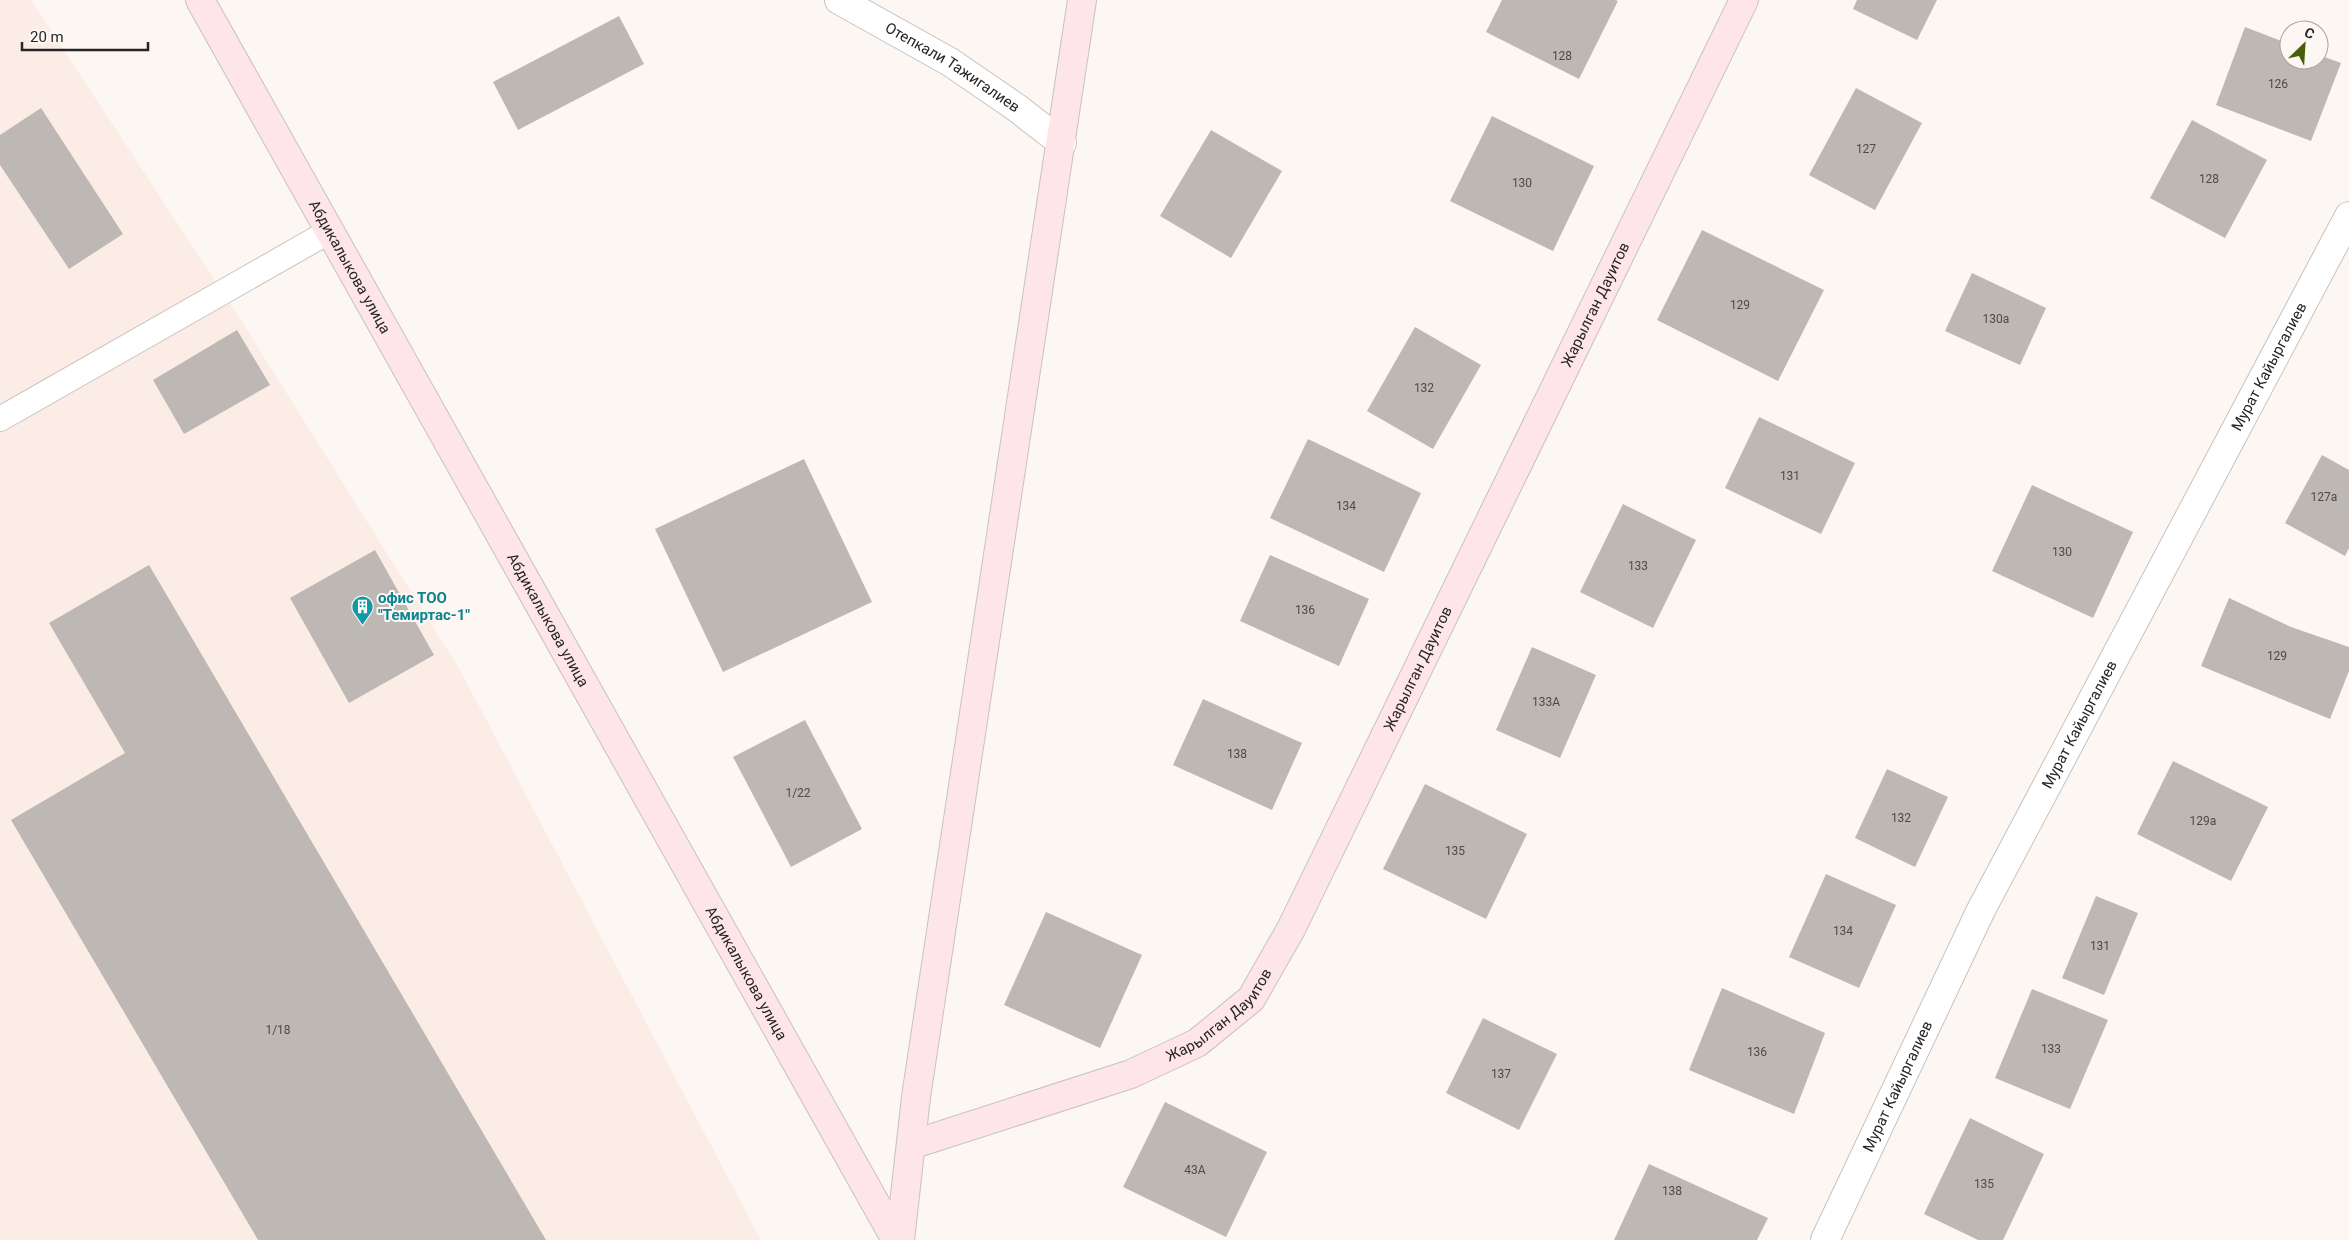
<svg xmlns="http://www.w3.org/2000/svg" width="2349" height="1240" viewBox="0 0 2349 1240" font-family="Roboto,sans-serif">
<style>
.built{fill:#fbece5}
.building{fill:#beb8b5}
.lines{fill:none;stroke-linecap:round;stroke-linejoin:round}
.lane-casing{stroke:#c8c2bf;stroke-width:26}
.street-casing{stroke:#c8c2bf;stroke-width:30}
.secondary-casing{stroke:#c8c2bf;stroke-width:30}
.lane{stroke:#fff;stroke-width:24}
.street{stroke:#fff;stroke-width:28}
.secondary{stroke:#fde5e9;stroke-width:28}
.labels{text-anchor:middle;stroke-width:4;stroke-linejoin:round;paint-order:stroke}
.number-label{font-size:12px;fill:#4e4a48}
.street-label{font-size:15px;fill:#282524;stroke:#fdf7f4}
.culture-label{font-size:15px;font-weight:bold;fill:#0d838f;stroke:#fdf7f4;text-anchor:start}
</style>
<rect width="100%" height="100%" fill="#fdf7f4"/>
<path class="built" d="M0,0H31L239,317L460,670L761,1240H0Z"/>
<g class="building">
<path d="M1502,0H1615L1618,1L1579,79L1486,32Z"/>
<path d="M1857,0H1937L1917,40L1853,9Z"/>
<path d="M619,16L644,64L518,130L493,82Z"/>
<path d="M2245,27L2289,44V60H2319V55L2341,63L2311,141L2216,105Z"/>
<path d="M1856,88L1922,123L1875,210L1809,175Z"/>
<path d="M41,108L123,234L69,269L0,165V135Z"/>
<path d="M1492,116L1594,166L1553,251L1450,201Z"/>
<path d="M2192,120L2267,160L2225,238L2150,198Z"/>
<path d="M1211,130L1282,171L1231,258L1160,216Z"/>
<path d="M1702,230L1824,290L1778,381L1657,320Z"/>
<path d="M1972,273L2046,308L2020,365L1945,331Z"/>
<path d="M1415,327L1481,365L1433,449L1367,411Z"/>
<path d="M237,330L270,385L184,434L153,380Z"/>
<path d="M1759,417L1855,463L1821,534L1725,488Z"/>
<path d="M1308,439L1421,493L1384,572L1270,518Z"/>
<path d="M2322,455L2349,470V548L2345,556L2285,523Z"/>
<path d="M804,459L872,602L723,672L655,529Z"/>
<path d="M2032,485L2133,532L2093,618L1992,571Z"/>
<path d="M1623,504L1696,540L1653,628L1580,592Z"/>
<path d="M375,550L434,655L349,703L290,598Z"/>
<path d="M1270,555L1369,599L1339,666L1240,621Z"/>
<path d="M149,565L546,1240H258L11,820L125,753L49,623Z"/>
<path d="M2229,598L2291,627L2349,647V671L2330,719L2201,666Z"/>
<path d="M1532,647L1596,675L1560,758L1496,730Z"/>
<path d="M1203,699L1302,743L1272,810L1173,765Z"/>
<path d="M805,720L862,829L791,867L733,757Z"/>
<path d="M2173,761L2268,807L2231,881L2137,834Z"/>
<path d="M1887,769L1948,797L1915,867L1855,838Z"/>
<path d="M1425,784L1527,834L1486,919L1383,869Z"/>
<path d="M1826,874L1896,905L1859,988L1789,957Z"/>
<path d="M2096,896L2138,913L2104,995L2062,978Z"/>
<path d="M1046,912L1142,955L1100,1048L1004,1005Z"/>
<path d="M1722,988L1825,1033L1794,1114L1689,1070Z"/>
<path d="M2032,989L2108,1020L2070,1109L1995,1078Z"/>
<path d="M1483,1018L1557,1054L1519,1130L1446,1093Z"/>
<path d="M1165,1102L1267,1152L1226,1237L1123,1187Z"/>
<path d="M1970,1118L2044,1154L2003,1240H1978L1924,1214Z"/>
<path d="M1649,1164L1768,1218L1757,1240H1614Z"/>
</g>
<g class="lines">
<defs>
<path id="lane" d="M0,419L330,231"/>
<g id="street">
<path id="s1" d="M839,0L950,62L1017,108L1062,143"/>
<path id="s2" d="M1825,1240L1981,910L2349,216"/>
</g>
<g id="secondary">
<path id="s3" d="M200,0L896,1240"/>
<path id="s4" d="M911,1145L1131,1074L1197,1043L1251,999L1291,929L1744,0"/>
<path d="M900,1240L916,1097L1082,0"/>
</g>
</defs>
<use href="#lane" class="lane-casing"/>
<use href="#street" class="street-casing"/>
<use href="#secondary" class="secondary-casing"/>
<use href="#lane" class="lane"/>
<use href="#street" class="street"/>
<use href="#secondary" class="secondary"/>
</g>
<defs>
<symbol id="building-pin" viewBox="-11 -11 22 30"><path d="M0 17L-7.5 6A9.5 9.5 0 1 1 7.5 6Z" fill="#0f9aa8" stroke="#fdf7f4"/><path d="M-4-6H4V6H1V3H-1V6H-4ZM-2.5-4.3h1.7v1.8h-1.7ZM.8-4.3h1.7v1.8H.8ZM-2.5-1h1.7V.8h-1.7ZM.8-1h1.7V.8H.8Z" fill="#fff"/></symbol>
</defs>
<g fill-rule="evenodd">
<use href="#building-pin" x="350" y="594" width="25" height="34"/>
</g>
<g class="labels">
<g class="number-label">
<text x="1562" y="60">128</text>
<text x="2278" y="88">126</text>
<text x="1866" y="153">127</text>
<text x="2209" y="183">128</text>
<text x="1522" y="187">130</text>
<text x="1740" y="309">129</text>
<text x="1996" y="323">130а</text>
<text x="1424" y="392">132</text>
<text x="1790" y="480">131</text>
<text x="2324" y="501">127а</text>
<text x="1346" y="510">134</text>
<text x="2062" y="556">130</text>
<text x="1638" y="570">133</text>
<text x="1305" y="614">136</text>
<text x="2277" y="660">129</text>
<text x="1546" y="706">133А</text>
<text x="1237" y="758">138</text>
<text x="798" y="797">1/22</text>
<text x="1901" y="822">132</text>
<text x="2203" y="825">129а</text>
<text x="1455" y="855">135</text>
<text x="1843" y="935">134</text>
<text x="2100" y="950">131</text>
<text x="278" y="1034">1/18</text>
<text x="2051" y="1053">133</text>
<text x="1757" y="1056">136</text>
<text x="1501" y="1078">137</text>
<text x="1195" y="1174">43А</text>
<text x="1984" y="1188">135</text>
<text x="1672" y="1195">138</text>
</g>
<g class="street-label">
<text dy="5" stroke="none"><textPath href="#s1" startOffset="132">Отепкали Тажигалиев</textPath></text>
<text dy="5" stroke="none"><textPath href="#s3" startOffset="306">Абдикалыкова улица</textPath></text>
<text dy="5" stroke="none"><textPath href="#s4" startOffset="1149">Жарылган Дауитов</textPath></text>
<text dy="5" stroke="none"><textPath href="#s2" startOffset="980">Мурат Кайыргалиев</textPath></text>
<text dy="5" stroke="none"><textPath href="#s3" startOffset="711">Абдикалыкова улица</textPath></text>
<text dy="5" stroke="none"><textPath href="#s4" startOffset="744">Жарылган Дауитов</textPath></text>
<text dy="5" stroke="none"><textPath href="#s2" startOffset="575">Мурат Кайыргалиев</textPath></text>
<text dy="5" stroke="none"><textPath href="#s3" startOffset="1116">Абдикалыкова улица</textPath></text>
<text dy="5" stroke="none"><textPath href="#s4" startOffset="339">Жарылган Дауитов</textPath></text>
<text dy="5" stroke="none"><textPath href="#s2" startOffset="170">Мурат Кайыргалиев</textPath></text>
</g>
<g class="culture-label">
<text x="378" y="603">офис ТОО<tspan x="378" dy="17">"Темиртас-1"</tspan></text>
</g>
</g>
<g transform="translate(2304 45) rotate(25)"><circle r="24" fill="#fdf7f4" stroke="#a8a3a1"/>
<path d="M0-4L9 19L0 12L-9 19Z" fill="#475f0d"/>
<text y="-8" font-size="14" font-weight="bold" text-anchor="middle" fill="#282524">С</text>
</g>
<path d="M22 42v8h126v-8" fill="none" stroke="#282524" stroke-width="2.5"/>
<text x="30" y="42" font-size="15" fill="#282524" stroke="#fdf7f4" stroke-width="4" paint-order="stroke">20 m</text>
</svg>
